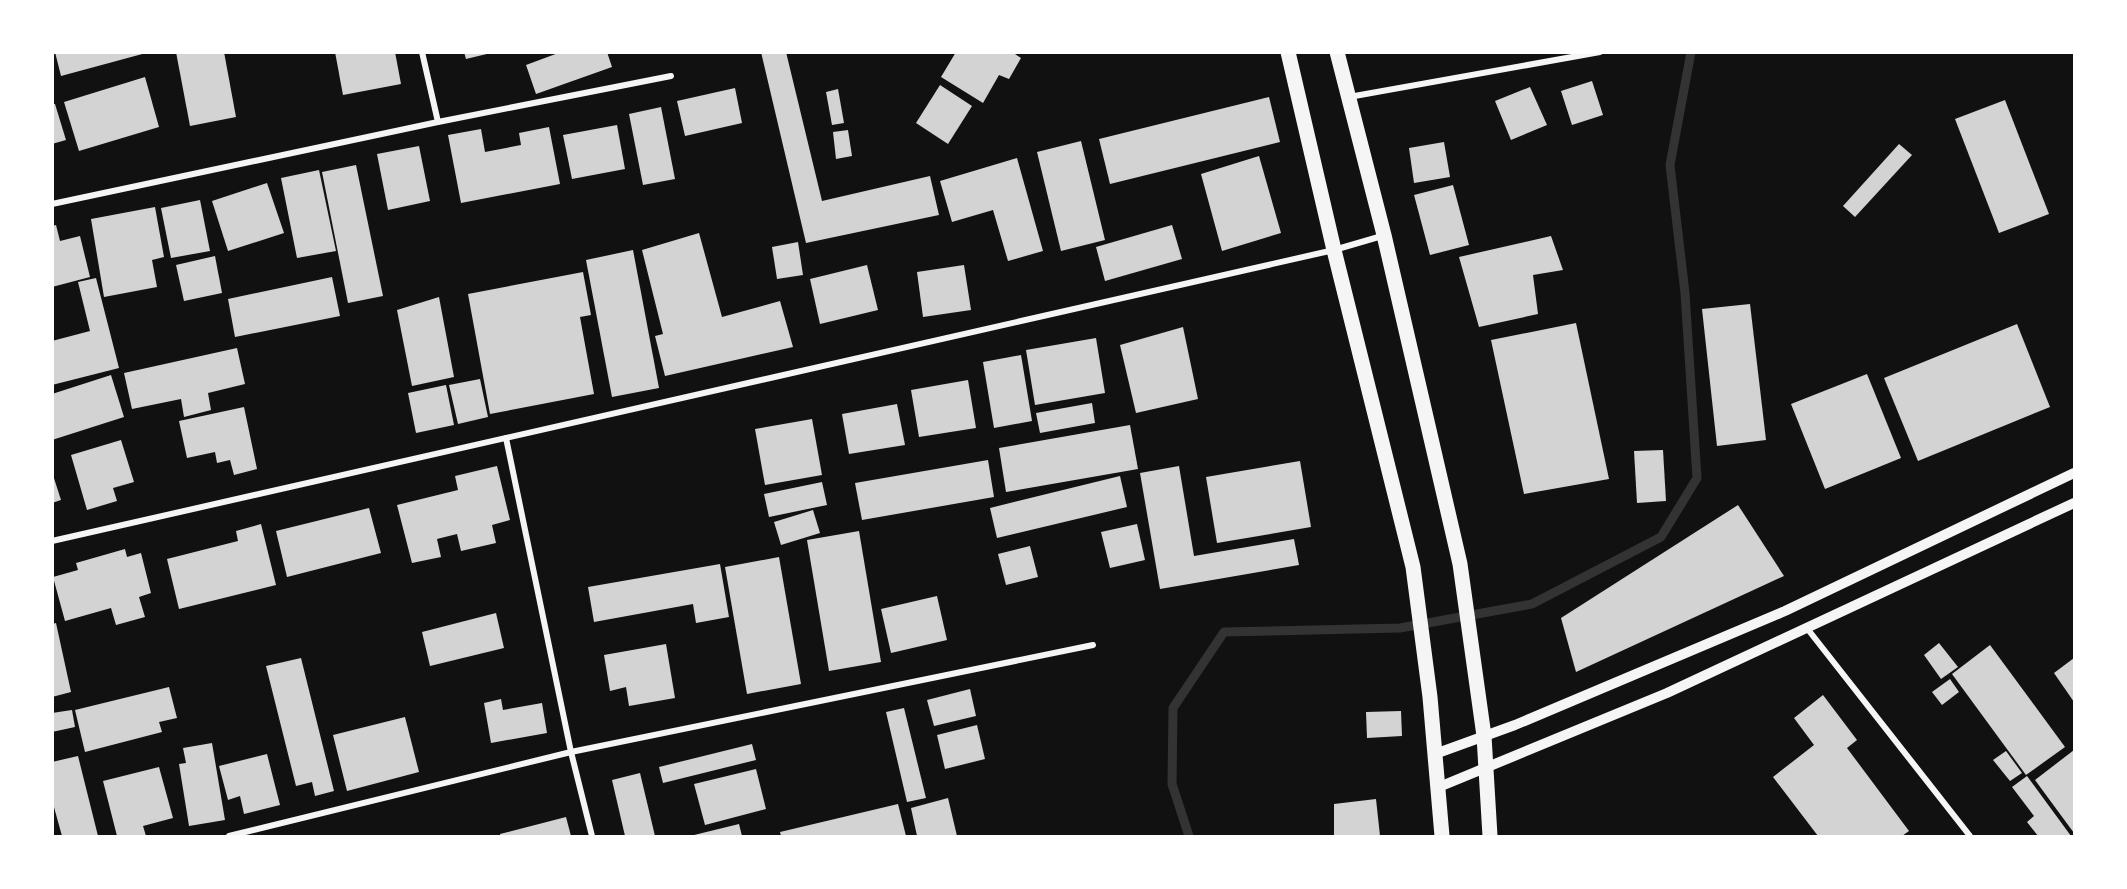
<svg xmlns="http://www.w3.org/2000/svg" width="2127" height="889" viewBox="0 0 2127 889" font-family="Arial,sans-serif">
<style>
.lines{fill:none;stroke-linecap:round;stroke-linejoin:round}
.stream{stroke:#333;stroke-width:9}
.building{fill:#d3d3d3}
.minor{stroke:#f5f5f5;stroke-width:6}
.tertiary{stroke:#f5f5f5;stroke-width:10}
.primary{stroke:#f5f5f5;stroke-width:15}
</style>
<rect width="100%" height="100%" fill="#111"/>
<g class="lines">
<path class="stream" d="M1189,836L1172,784L1173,708L1224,632L1400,628L1532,604L1661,537L1697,478L1685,293L1670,165L1691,52"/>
</g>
<g class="building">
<path d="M55,52H146V53L61,76Z"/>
<path d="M176,52H224L236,117L190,126Z"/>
<path d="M335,52H395L401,84L343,95Z"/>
<path d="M464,52H491V53L466,59Z"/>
<path d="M561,52H607L612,67L536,94L526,65Z"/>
<path d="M761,52H786L822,201L930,176L939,215L806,243Z"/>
<path d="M956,52H1012L1021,58L1009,79L999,75L983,103L941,77Z"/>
<path d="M145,77L159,127L79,151L64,102Z"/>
<path d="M1592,81L1603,115L1572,125L1561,91Z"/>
<path d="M940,85L972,106L948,144L916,123Z"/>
<path d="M1530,87L1547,125L1511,140L1495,101Z"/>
<path d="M735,88L742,123L685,136L677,101Z"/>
<path d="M838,89L844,123L832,125L826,92Z"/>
<path d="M1269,97L1280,142L1110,184L1099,139Z"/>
<path d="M2005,100L2049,214L1999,233L1955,119Z"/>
<path d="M52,104H55L66,140L52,144Z"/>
<path d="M661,107L675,179L643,185L629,114Z"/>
<path d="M617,125L625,169L572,179L563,135Z"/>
<path d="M549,127L560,184L461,203L448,135L481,129L485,152L521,145L519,133Z"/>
<path d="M848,130L852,156L836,159L833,132Z"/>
<path d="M1081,141L1105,240L1061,251L1037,152Z"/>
<path d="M1444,142L1450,177L1414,183L1409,148Z"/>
<path d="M1899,144L1912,155L1855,217L1843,206Z"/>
<path d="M419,146L430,201L388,210L377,154Z"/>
<path d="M1259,156L1281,233L1222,251L1201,174Z"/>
<path d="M1017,158L1043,251L1008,261L993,210L952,222L940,181Z"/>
<path d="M356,165L383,296L348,303L322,172Z"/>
<path d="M319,170L336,251L297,258L281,178Z"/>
<path d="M267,183L284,233L228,251L212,201Z"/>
<path d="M1453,185L1469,245L1430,255L1414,195Z"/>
<path d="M200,200L210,251L171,258L161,208Z"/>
<path d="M155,207L164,257L152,260L157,287L104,297L91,219Z"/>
<path d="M56,225L60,241L80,236L90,277L52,287V226Z"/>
<path d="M1172,225L1182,259L1105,281L1096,247Z"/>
<path d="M699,233L722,317L780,301L793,347L665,376L655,336L663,334L642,250Z"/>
<path d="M1551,236L1563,270L1533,275L1538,314L1479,327L1459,257Z"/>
<path d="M798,242L803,275L777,279L772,247Z"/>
<path d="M633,250L659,388L612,397L586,260Z"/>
<path d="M215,256L222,293L184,301L176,265Z"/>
<path d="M867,265L878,310L820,324L810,279Z"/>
<path d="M964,265L971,310L923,317L917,272Z"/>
<path d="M583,272L591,315L580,317L594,394L490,414L468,294Z"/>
<path d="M332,277L340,316L235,337L228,299Z"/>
<path d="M96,278L119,368L52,385V341L90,331L78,282Z"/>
<path d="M439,297L454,377L412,386L397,310Z"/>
<path d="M1750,304L1766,440L1717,446L1702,309Z"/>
<path d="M1576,323L1609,479L1524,494L1491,340Z"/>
<path d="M2017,324L2050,407L1918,461L1884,378Z"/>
<path d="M1183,327L1198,399L1136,413L1120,345Z"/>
<path d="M1096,338L1105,393L1035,405L1026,350Z"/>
<path d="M237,348L245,384L208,393L211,410L184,417L181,399L132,409L124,373Z"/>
<path d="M1021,355L1032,421L994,428L983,362Z"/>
<path d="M1867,374L1901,458L1825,489L1791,404Z"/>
<path d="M111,375L124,417L52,440V394Z"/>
<path d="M480,379L488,417L458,424L449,385Z"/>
<path d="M968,380L976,428L919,437L911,390Z"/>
<path d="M446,385L454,425L416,433L408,393Z"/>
<path d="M1092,403L1095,423L1040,433L1036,413Z"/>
<path d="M897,404L905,445L849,454L842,414Z"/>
<path d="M244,407L257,469L234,475L230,460L217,463L215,452L187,458L179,421Z"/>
<path d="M812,419L822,475L765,485L755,429Z"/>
<path d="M1130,425L1138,469L1006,492L999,448Z"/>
<path d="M121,440L134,482L113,488L117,501L87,510L71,455Z"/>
<path d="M1663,450L1666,501L1637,503L1634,451Z"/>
<path d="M988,460L994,497L862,520L855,483Z"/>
<path d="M1300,461L1311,527L1217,543L1206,477Z"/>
<path d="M497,466L510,520L492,525L496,543L461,551L457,534L437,539L441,557L412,563L397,505L458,490L455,476Z"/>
<path d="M1179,466L1194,556L1294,539L1299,565L1160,589L1140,473Z"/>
<path d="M52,472L61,500L52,503Z"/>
<path d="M1120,476L1127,507L997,538L990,508Z"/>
<path d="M822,482L827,505L769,517L764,494Z"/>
<path d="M1738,505L1784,576L1576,672L1561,618Z"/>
<path d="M369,508L381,553L287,577L276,531Z"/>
<path d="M813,510L820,533L781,545L774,522Z"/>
<path d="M261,524L276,585L179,609L167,559L238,541L236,531Z"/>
<path d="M1137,524L1145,560L1110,568L1101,532Z"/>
<path d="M859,531L881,662L829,671L807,540Z"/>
<path d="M1030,546L1038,577L1006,585L998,554Z"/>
<path d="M125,549L127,557L141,553L151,593L139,597L145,617L116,625L111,608L65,621L53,577L78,570L76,563Z"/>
<path d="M779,557L801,684L747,694L725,567Z"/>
<path d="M720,564L729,617L696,623L693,604L594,622L588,587Z"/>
<path d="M937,596L947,640L891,653L881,609Z"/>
<path d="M496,613L504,648L430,666L422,632Z"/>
<path d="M56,623L71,692L52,697V624Z"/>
<path d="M1939,643L1958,667L1941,679L1924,655Z"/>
<path d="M666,644L675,698L629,706L626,687L610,691L604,655Z"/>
<path d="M1990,645L2065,747L2026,775L1952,674Z"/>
<path d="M301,658L334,791L315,796L312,782L296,786L266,666Z"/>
<path d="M2074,658V702L2054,673Z"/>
<path d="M1950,679L1959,692L1942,705L1932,692Z"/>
<path d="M169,687L177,718L159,722L162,732L85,752L75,710Z"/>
<path d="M970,689L976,716L934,726L927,700Z"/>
<path d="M1823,695L1857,740L1847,748L1909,831L1902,836H1818L1773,777L1814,745L1794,718Z"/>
<path d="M501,699L503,710L542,703L547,733L491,743L484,703Z"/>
<path d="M904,708L926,798L907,802L886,712Z"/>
<path d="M72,710L75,727L52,732V713Z"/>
<path d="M1401,711L1402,736L1367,738L1366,712Z"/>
<path d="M405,717L419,772L347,791L333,735Z"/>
<path d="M977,725L985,759L945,769L937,735Z"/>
<path d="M212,743L225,820L189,826L179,764L186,763L183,748Z"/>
<path d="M752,744L756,760L663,783L659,767Z"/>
<path d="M2074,750V833L2035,780Z"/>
<path d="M2006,751L2022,773L2010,781L1993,760Z"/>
<path d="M267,754L280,805L244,814L240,796L228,800L219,766Z"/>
<path d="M78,756L98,836H62L52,800V762Z"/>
<path d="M159,767L173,818L143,826L146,836H117L103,781Z"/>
<path d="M756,769L766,809L705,825L694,784Z"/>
<path d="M640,773L655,836H625L612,780Z"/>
<path d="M2027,776L2071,836H2038L2027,822L2034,816L2012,787Z"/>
<path d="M948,798L957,836H917L911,808Z"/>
<path d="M1376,799L1380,836H1334V804Z"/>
<path d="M898,804L906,836H781L780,832Z"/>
<path d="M566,817L571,836H500V834Z"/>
<path d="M739,824L742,836H690Z"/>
</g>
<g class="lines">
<g class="minor">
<path d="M422,52L438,122"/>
<path d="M1349,97L1600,52"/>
<path d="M52,204L438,122L671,76"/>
<path d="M506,438L571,752L592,836"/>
<path d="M52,541L1334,250L1382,236"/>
<path d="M1806,627L1970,836"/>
<path d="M229,836L571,752L1093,645"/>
</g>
<g class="tertiary">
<path d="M1435,754L1515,725L1785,611L2074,473"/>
<path d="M1439,787L1667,693L2074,503"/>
</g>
<g class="primary">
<path d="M1288,52L1334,250L1413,567L1430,697L1442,836"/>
<path d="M1337,52L1384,235L1460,564L1484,736L1490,836"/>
</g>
</g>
<rect width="2127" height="889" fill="none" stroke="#ffffff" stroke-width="108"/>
</svg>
